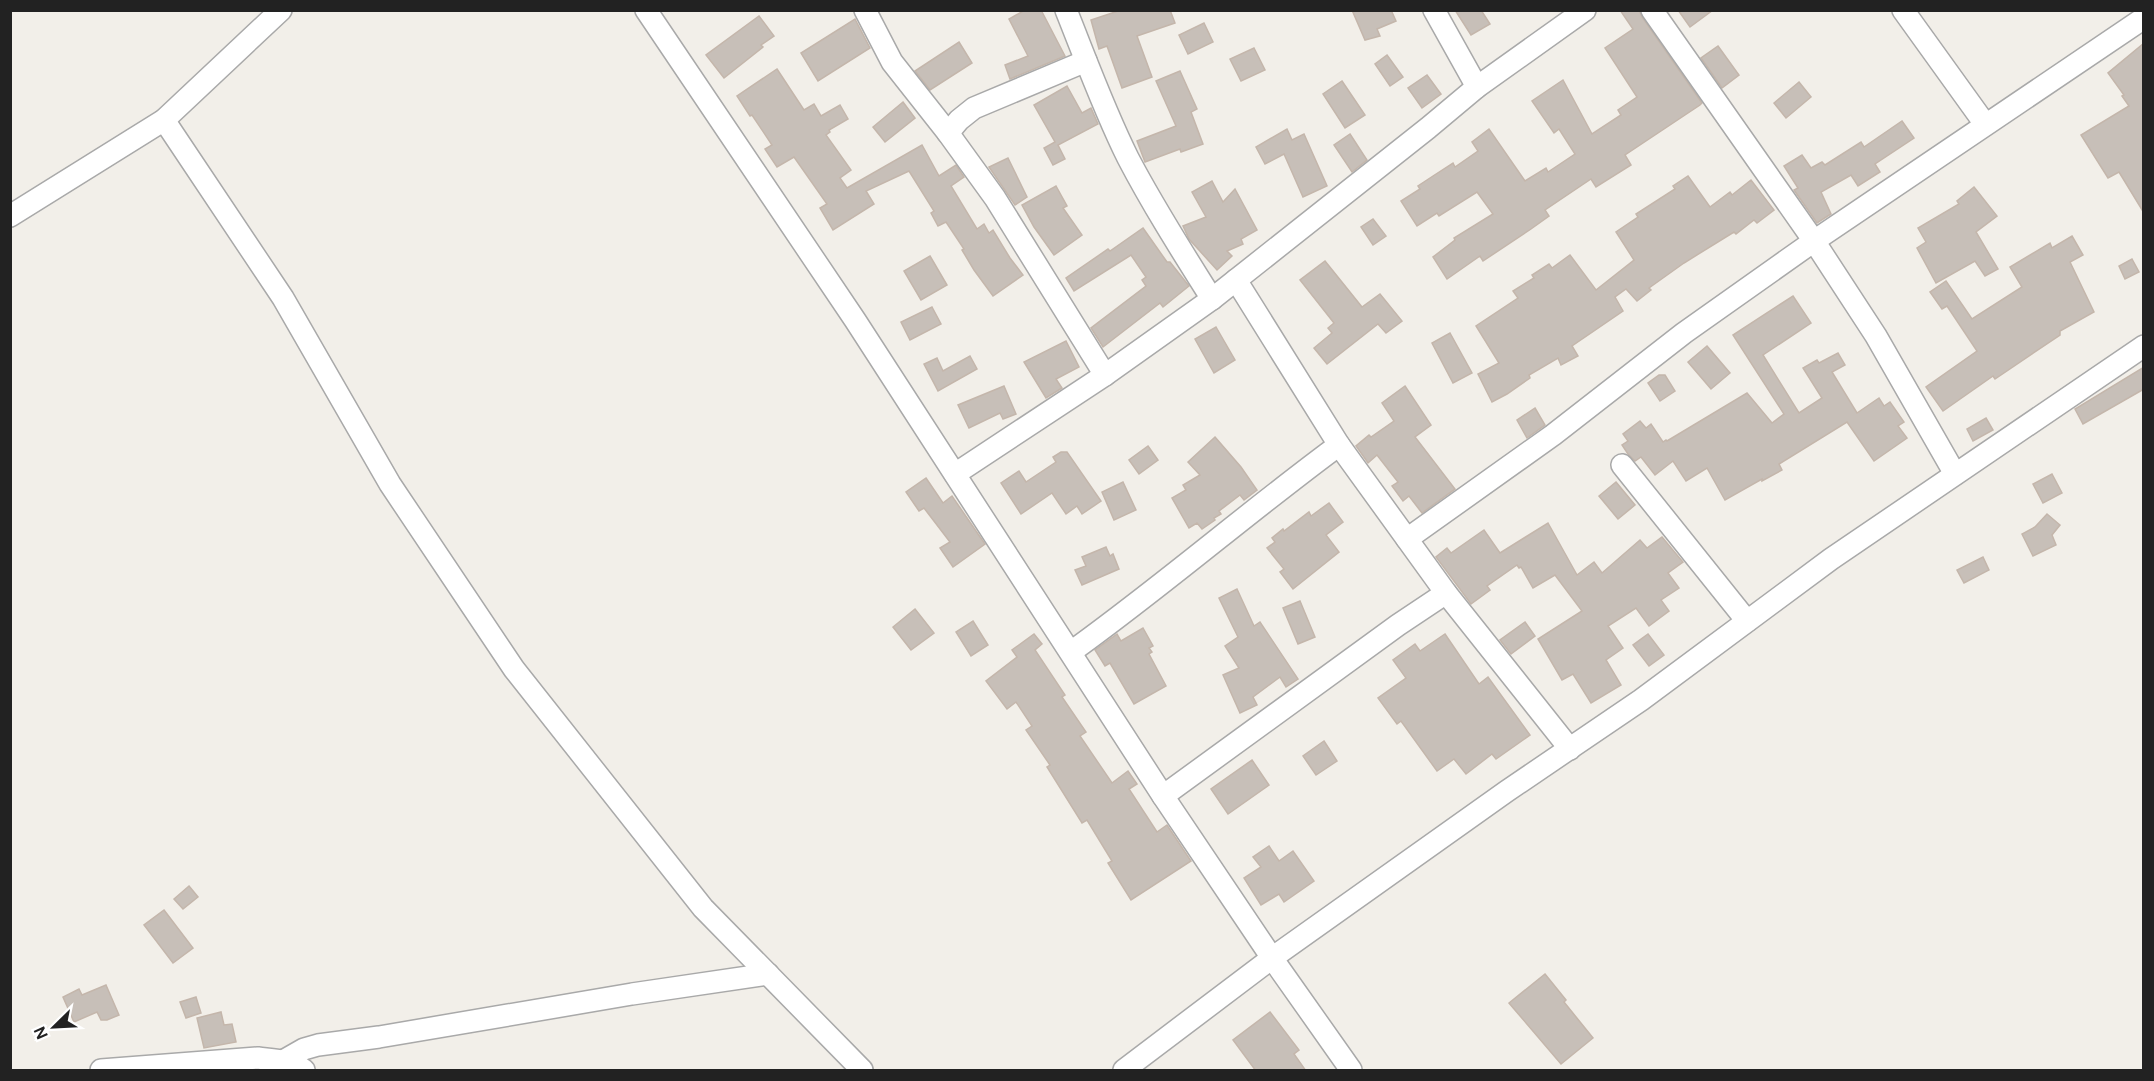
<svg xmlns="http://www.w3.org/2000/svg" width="2154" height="1081" viewBox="0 0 2154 1081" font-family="'DM Sans',sans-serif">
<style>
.building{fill:#c7bfb8;stroke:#c4b6ab;stroke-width:1.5}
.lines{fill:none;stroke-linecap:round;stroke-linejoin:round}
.minor-casing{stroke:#a9a9a9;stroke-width:24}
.minor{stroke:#fff;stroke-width:21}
</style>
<rect width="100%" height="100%" fill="#f2efe9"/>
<g class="building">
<path d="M1025,10H1041L1065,56L1010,79L1005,65L1028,56L1009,19Z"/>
<path d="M1121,10H1170L1175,23L1137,36L1152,77L1122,88L1107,46L1099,49L1091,20Z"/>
<path d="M1352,10H1391L1396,21L1377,29L1380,36L1365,40Z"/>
<path d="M1455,10H1481L1490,24L1471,35Z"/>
<path d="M1620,10H1639L1642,17L1702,103L1700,105L1625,155L1631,165L1596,187L1591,179L1545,210L1549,216L1531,229L1483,261L1480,256L1447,279L1433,257L1455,240L1454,238L1493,214L1477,192L1439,216L1437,213L1417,226L1401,201L1420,189L1418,186L1433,176L1453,163L1455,167L1478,151L1472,142L1489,129L1525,181L1546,168L1548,172L1575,154L1559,129L1554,133L1532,101L1563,80L1592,134L1621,115L1618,110L1637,97L1605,48L1633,29Z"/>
<path d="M1678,10H1713L1690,27Z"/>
<path d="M759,16L774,36L761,45L763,47L724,78L706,55Z"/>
<path d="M855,19L870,48L818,81L801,53Z"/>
<path d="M1204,23L1213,42L1188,54L1179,35Z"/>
<path d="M959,42L972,63L930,90L915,71Z"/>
<path d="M2144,43V213L2119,172L2108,178L2081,135L2129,106L2122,96L2124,95L2108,73Z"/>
<path d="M1718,46L1739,75L1722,88L1701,58Z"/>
<path d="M1254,48L1265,70L1241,81L1230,59Z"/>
<path d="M1387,55L1403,77L1390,86L1375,64Z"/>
<path d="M777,69L804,110L814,104L821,116L840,105L848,119L829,130L830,132L826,135L851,170L840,178L847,188L922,145L939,176L956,165L964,177L951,186L977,229L984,224L989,233L993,230L1010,258L1023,275L993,296L974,270L962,250L964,249L946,222L938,226L931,213L934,211L909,171L866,191L874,204L833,230L820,208L827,204L794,157L777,167L765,149L772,145L752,115L750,116L737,96Z"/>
<path d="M1180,71L1197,109L1191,112L1203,144L1181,152L1180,149L1145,162L1137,141L1176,126L1156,81Z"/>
<path d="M1427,75L1441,94L1422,108L1408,88Z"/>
<path d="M1342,81L1365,115L1345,128L1323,94Z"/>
<path d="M1799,82L1811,97L1786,118L1774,103Z"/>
<path d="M1067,86L1082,113L1091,108L1098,124L1058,145L1065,159L1053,165L1044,148L1055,142L1034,105Z"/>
<path d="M903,102L915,118L885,142L873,127Z"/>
<path d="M1902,121L1914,138L1875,164L1880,172L1858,186L1851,175L1821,192L1831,214L1817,223L1794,190L1798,188L1784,166L1802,155L1811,168L1822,162L1825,165L1861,142L1864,147Z"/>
<path d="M1287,129L1292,140L1304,134L1327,186L1303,197L1284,154L1265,164L1256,147Z"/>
<path d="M1350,134L1367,160L1352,172L1334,145Z"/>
<path d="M1008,158L1027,197L1015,205L989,167Z"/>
<path d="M1688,176L1710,207L1730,192L1732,195L1751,180L1774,210L1757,223L1754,220L1736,234L1734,232L1684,263L1649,288L1651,290L1637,301L1626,289L1615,297L1623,311L1572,346L1578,356L1561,365L1558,358L1529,375L1530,378L1507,394L1492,402L1478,374L1499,363L1476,326L1518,298L1513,291L1534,278L1532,275L1549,264L1552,268L1570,255L1596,290L1634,260L1616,232L1638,217L1636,214L1675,189L1673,186Z"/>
<path d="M1212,181L1223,202L1235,189L1257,230L1241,239L1243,244L1227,251L1232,256L1217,270L1189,239L1183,226L1206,217L1192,192Z"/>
<path d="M1056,186L1067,206L1063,208L1082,235L1054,255L1034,227L1022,205Z"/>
<path d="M1974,187L1997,216L1976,232L1998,269L1985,276L1975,261L1936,283L1917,248L1926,242L1918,228L1959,204L1957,201Z"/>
<path d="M1373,219L1386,236L1373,245L1361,227Z"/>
<path d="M1143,228L1167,262H1170L1189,286L1163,307L1160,303L1103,347L1091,328L1146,286L1142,280L1146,277L1131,255L1074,291L1066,278L1108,249L1110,251Z"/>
<path d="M2072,236L2083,255L2070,262L2094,312L2060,331V335L1995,379L1993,376L1943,411L1926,387L1977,351L1947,306L1942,309L1930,292L1946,281L1972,319L2022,287L2010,267L2050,243L2052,248Z"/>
<path d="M930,256L947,285L921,300L904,271Z"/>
<path d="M2132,259L2139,272L2125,279L2119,266Z"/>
<path d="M1325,261L1362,307L1380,294L1402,321L1386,333L1378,324L1327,364L1314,348L1332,333L1328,328L1334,323L1300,280Z"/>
<path d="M1793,296L1811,323L1763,355L1799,413L1822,398L1803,368L1817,360L1819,363L1838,353L1845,365L1832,372L1857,413L1879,398L1884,406L1890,402L1904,422L1898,426L1907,438L1874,461L1847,422L1779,464L1782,470L1762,481V479L1725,500L1707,468L1686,481L1673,461L1655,475L1641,457L1635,461L1628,454L1622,445L1628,441L1623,434L1640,421L1646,428L1651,424L1663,442L1666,440L1667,441L1747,393L1772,423L1784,414L1733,335Z"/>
<path d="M932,307L941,324L910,340L901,322Z"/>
<path d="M1216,327L1235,360L1214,373L1195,339Z"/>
<path d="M1450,333L1472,373L1453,383L1432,343Z"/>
<path d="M1066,341L1079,367L1056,379L1062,388L1046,398L1024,362Z"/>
<path d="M1707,346L1730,373L1711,389L1688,362Z"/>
<path d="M970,356L977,369L938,391L924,364L937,358L943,371Z"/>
<path d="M2144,367V389L2083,424L2075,409Z"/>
<path d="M1659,375H1665L1675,391L1660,401L1648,383Z"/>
<path d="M1004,386L1016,414L1003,419L1000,413L969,428L958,405Z"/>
<path d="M1405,386L1431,425L1415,437L1455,489L1422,513L1409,496L1403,501L1392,486L1398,482L1377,455L1368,463L1356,446L1369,435L1371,437L1394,421L1382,403Z"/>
<path d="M1535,408L1545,425L1527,438L1517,420Z"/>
<path d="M1986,418L1993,430L1973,441L1967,429Z"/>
<path d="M1215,437L1241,467L1257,490L1244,500L1240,495L1219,511L1221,514L1214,518L1215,520L1202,529L1197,523L1189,528L1172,498L1186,490L1183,485L1200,475L1188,462Z"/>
<path d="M1148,446L1158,460L1139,474L1129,460Z"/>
<path d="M1061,452H1067L1101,501L1082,514L1077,506L1066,514L1052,493L1021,514L1001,483L1019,471L1026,482L1056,462L1053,457Z"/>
<path d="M2052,474L2062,493L2043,503L2033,484Z"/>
<path d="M926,478L943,503L952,496L985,544L953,567L940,548L950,542L924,508L919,511L906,492Z"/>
<path d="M1123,482L1136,510L1114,520L1102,492Z"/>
<path d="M1616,482L1635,505L1618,519L1599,496Z"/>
<path d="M1329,503L1343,522L1326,535L1339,552L1293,589L1280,572L1284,569L1267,548L1275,542L1272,538L1283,529L1284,531L1309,512L1311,516Z"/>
<path d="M2047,514L2060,525L2052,535L2056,545L2033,556L2022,534L2035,527Z"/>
<path d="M1548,523L1577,575L1594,562L1602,573L1640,540L1647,548L1662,537L1683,562L1668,573L1679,588L1661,600L1669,611L1649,626L1636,608L1608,626L1623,648L1606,660L1621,685L1591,703L1573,674L1562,680L1538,639L1582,611L1555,575L1533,588L1521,567L1519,568L1517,565L1487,586L1490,590L1471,604L1436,557L1447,548L1451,553L1484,530L1500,553Z"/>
<path d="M1106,547L1110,556L1113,554L1119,569L1082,585L1075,570L1086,566L1082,557Z"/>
<path d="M1983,557L1989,570L1964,583L1957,570Z"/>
<path d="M1237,589L1254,626L1260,622L1298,679L1286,687L1280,677L1253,697L1257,705L1240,713L1223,675L1239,668L1225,646L1238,637L1219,598Z"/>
<path d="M1300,601L1315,637L1298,644L1283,608Z"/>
<path d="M915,609L934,633L911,650L893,627Z"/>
<path d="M973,621L988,645L971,656L956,632Z"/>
<path d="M1525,622L1535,636L1511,654L1500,640Z"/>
<path d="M1143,628L1153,646L1149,648L1152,652L1149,654L1166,686L1134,704L1110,663L1105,666L1095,650L1117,634L1121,641Z"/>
<path d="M1034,634L1042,644L1035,650L1065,695L1062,697L1086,732L1080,736L1112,783L1128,771L1137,784L1129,789L1157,832L1167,825L1191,861L1131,900L1108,863L1112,861L1087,820L1082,823L1047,767L1050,765L1026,730L1032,726L1016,702L1007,709L986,681L1017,657L1012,650Z"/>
<path d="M1445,634L1479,684L1488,677L1530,735L1496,759L1492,754L1466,774L1454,759L1437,771L1401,721L1397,724L1378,698L1406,678L1393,660L1415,644L1420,651Z"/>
<path d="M1648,634L1664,655L1649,666L1633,645Z"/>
<path d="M1324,741L1337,761L1316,775L1303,756Z"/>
<path d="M1252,760L1269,785L1228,814L1211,789Z"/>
<path d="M1269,846L1279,861L1293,851L1314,881L1284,902L1279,894L1261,905L1244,878L1261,867L1253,857Z"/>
<path d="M189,886L198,897L183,909L174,899Z"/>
<path d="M164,910L193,948L173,963L144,925Z"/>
<path d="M1545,974L1566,1000L1564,1002L1593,1038L1561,1064L1509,1003Z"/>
<path d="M106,985L119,1015L107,1020H101L97,1012L74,1022L63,997L79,989L82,995Z"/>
<path d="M196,997L201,1013L186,1018L180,1002Z"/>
<path d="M221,1012L224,1025L232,1024L236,1042L204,1048L197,1018Z"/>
<path d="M1270,1012L1299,1050L1294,1054L1306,1071H1256L1233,1040Z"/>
</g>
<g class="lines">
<defs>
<g id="minor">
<path d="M646,10L855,320L1163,796L1272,958L1351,1070"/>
<path d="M865,10L892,62L948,133L995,198L1105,375"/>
<path d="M1066,10C1086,60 1104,110 1128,158C1153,206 1183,253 1212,299"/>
<path d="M1434,10L1477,87"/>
<path d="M1652,10L1814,241L1876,336L1955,474"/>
<path d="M1903,10L1985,124"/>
<path d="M164,120L283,298L390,484L514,669L703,908L862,1070"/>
<path d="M948,133L959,120L974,108L1086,61"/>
<path d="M10,216L164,120L281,10"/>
<path d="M1236,280L1339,445L1446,593L1570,749"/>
<path d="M1622,465L1747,621"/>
<path d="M955,474L1105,375L1212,299L1428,128L1477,87L1585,10"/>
<path d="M1407,539L1553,435L1684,333L1814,241L2144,18"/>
<path d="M1071,652C1163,586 1248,512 1339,445"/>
<path d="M1163,796L1398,625L1446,593"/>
<path d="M283,1061L304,1049L318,1045L379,1037L632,994L768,974"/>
<path d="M101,1070L258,1058C274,1060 291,1060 304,1070"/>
<path d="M1124,1070L1272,958L1507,791L1641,700L1831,559L2144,346"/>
</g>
</defs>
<use href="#minor" class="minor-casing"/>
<use href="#minor" class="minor"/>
</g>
<rect width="2154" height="1081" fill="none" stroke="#222222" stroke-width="24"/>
<g transform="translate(54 1027) rotate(246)" stroke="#ffffff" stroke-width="4.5" paint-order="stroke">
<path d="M0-4.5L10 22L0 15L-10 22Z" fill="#222222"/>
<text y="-9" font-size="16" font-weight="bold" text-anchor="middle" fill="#222222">N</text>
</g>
</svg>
